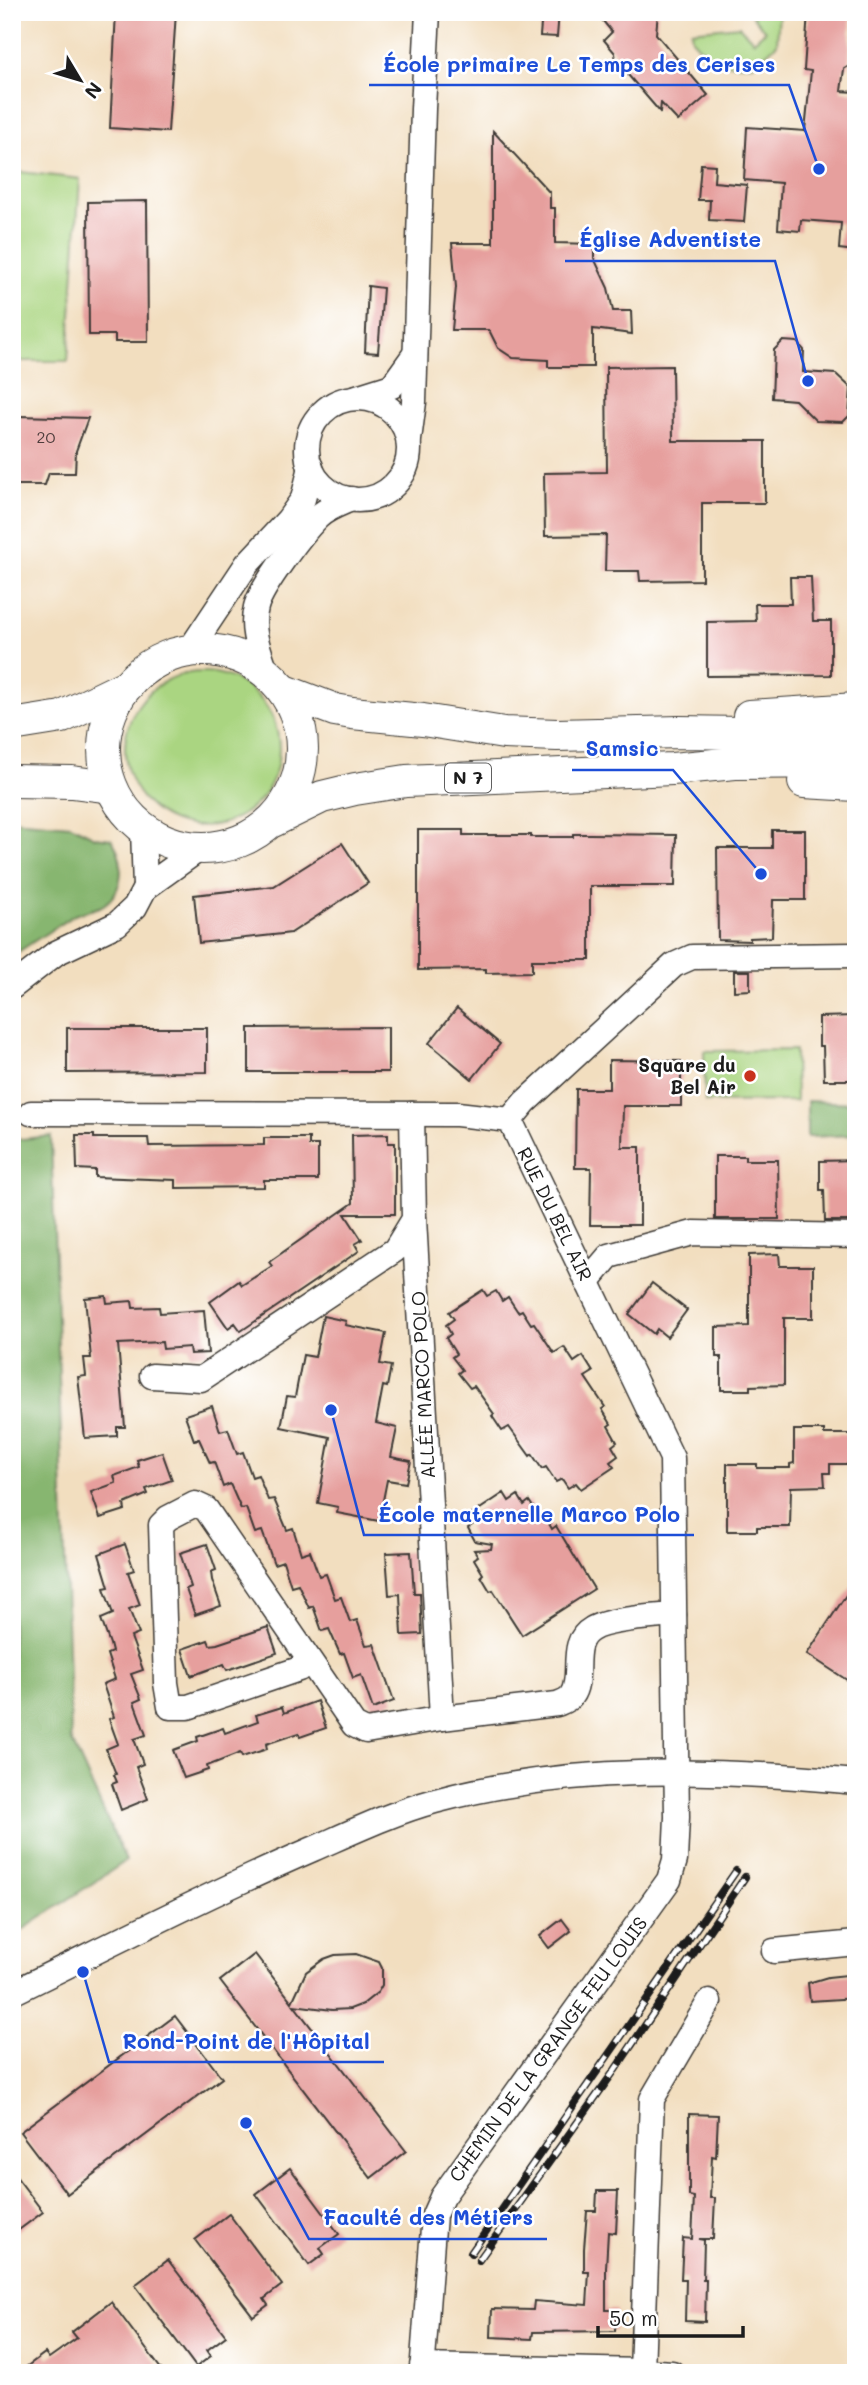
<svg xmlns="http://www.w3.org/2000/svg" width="868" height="2385" viewBox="0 0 868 2385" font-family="Mali,sans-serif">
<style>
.green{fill:#aad581;stroke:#63784e;stroke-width:2}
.forest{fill:#87b66f;stroke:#526946;stroke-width:2}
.building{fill:#e69f9d}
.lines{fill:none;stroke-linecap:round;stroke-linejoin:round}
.minor-casing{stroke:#3c3934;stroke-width:27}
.major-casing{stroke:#3c3934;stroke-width:34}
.minor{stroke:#fff;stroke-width:24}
.major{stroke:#fff;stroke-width:32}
.rail-casing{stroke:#1c1c1c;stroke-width:8}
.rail{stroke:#fff;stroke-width:5;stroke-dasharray:16;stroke-linecap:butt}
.poi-dot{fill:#c8321e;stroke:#fff;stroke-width:2.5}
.labels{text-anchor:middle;stroke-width:5;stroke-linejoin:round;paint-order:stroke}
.number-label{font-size:16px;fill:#4e3d3c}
.shield{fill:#fff;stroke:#606060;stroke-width:2}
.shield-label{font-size:18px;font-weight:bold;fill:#1c1c1c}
.poi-label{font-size:19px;font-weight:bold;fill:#1c1c1c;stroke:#fff;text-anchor:end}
.street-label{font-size:19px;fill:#1c1c1c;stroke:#fff}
.leader{fill:none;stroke:#1d4ed8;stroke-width:2.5}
.callout-dot{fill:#1d4ed8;stroke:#fff;stroke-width:2.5}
.callout-label{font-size:21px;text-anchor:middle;font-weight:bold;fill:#1d4ed8;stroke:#fff;stroke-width:5;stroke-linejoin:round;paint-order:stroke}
</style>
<rect width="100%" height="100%" fill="#fff"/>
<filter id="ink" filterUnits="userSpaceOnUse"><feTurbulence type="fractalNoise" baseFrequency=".0143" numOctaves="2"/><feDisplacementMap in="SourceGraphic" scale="14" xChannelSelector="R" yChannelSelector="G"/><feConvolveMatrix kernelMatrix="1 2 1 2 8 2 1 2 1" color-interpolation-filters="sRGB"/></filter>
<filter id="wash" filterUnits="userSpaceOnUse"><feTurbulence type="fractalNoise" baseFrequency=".00686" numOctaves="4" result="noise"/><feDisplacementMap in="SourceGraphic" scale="28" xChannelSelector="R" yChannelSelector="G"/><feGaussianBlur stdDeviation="1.57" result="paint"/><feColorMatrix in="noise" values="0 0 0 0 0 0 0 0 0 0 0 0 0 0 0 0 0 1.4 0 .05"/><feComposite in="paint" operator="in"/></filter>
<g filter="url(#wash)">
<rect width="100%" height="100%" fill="#f2debf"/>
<g class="green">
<path d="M749,12H779L777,44L753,65L714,63L692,39L691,31L739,26L754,41L765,31Z"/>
<path d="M12,171L80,179L68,361H12Z"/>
<circle cx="202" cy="749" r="77"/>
<path d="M795,1050L796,1101L705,1102L704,1051Z"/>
</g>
<g class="forest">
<path d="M12,820L71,825L95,837L111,839C126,859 125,892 102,906C92,911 80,911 71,917C51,930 32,943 12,956Z"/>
<path d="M807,1101L856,1103V1135L807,1137Z"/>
<path d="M51,1136L71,1739L126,1861L12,1937V1140Z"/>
</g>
<g id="blocks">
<g class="building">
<path d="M116,12H176L168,132L110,128Z"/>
<path d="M542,12H559L557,37L540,36Z"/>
<path d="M613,12H658L656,34L708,95L678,121L661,103L660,112L616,61L615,53L604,40L612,32L603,21Z"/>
<path d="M808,12H851L849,66L844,69L841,91L856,92L851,166H856V251L839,249L841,223L801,220L800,231L778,229L781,183L744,180L747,127L805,131L811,71L804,70Z"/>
<path d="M493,131L550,193V208H555V243L594,244V258L608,288L613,311H631L632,334L593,329V367H548V360L513,358L498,348L489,330H452L456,287L452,243H493Z"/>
<path d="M701,164L715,165L714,182L747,185L744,222L709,220L710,200H698Z"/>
<path d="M147,201L148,342H115V335H89L88,202Z"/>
<path d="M368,286L383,288L378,353L365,352Z"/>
<path d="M783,341L797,342L804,350L803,372L836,374L851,388L849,416L843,422L816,421L795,400L772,398L774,350Z"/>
<path d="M672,366L673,441H765V503H702V580L640,581L639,571H605L606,535L545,536L544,473L607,472L606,367Z"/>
<path d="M19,416L88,418L76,451L75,473H49L45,485H12V424H19Z"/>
<path d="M790,577H811L813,621H831V675L707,676V622L756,621L755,604H791Z"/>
<path d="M418,830H463V835H531V837H573V834H590L676,835L675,886H590V960H532V972L486,973V969L418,970Z"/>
<path d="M772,830H805V900H773L772,937L750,938V941L718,940L717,848H772Z"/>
<path d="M342,843L368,883L291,933L199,943L194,895L274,886Z"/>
<path d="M734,971H750V990L734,991Z"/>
<path d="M457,1008L500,1044L472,1079L429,1043Z"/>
<path d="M856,1016L855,1080H824L823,1046H819V1017Z"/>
<path d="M388,1027V1072H249V1028Z"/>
<path d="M67,1028H207V1072L67,1073Z"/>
<path d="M609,1060L681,1061V1106H623L622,1147H640V1225H590L591,1168H575L576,1089H609Z"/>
<path d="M388,1134V1143H395V1214H345L362,1240L355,1244L359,1251L241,1331L235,1323L228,1328L210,1302L239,1281L242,1285L272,1266L269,1262L353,1203L352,1135Z"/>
<path d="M76,1135H94V1138H148L149,1146L264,1145V1138H309V1145H318V1180H264V1187L176,1188V1180L95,1177V1170L77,1169Z"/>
<path d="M715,1156H745V1160H778L779,1219H715Z"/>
<path d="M856,1160V1221H825L824,1190H820V1161Z"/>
<path d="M779,1254L780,1266H813V1318H784V1385L750,1386V1390H721V1357H716V1327L749,1326V1255Z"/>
<path d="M652,1283L687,1310L667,1337L657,1329L654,1334L629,1314Z"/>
<path d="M483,1290L487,1296L496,1291L502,1301L508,1297L518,1312L522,1310L531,1324L534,1323L554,1353L564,1347L574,1362L583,1356L593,1372L585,1377L605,1407L602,1409L611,1424L608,1426L617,1442L612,1446L618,1456L610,1462L614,1467L581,1489L576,1483L568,1488L562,1479L556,1482L546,1467L542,1469L532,1454L530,1456L509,1427L502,1431L492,1416L494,1414L474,1386L470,1388L458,1373L462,1370L452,1357L456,1354L446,1338L451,1334L446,1325L454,1319L449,1312Z"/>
<path d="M106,1296L107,1303L132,1301L133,1308L159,1307L160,1313L204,1310L208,1353L190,1354L189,1347L163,1349L162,1342L118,1344L125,1427H117V1436L85,1438L78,1377L86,1376L84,1358H91L85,1298Z"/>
<path d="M323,1316L346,1321L345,1325L386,1333L380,1364L391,1366L387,1387L383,1386L376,1423L397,1428L391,1457L411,1461L406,1483L387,1480L379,1521L337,1513L338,1507L318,1503L330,1437L281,1427L287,1396L295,1397L303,1355L315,1357Z"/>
<path d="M212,1406L220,1431L228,1429L237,1454L243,1452L252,1477L258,1475L268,1500L274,1499L287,1530L293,1528L301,1554L310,1551L319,1576L326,1574L335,1599L341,1597L350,1622L357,1620L366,1645L374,1644L394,1701L373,1709L361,1675L353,1678L344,1653L340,1654L329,1629L322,1631L313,1606L309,1608L298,1584L291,1586L283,1561L274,1564L262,1531L255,1533L246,1508L241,1509L230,1484L223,1487L214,1462L210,1463L199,1439L194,1440L185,1415Z"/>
<path d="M794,1430H824V1434H856V1464H830V1473H824L825,1486L791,1487L790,1527H757V1531H727V1464H757V1468H790V1464L794,1463Z"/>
<path d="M162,1452L172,1480L146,1489L148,1494L124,1504L125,1510L100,1518L91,1492L116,1483L114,1476L139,1467L137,1460Z"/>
<path d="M504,1493L509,1501L518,1495L524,1505L529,1501L539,1516L543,1513L552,1529L556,1526L594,1589L522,1635L493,1590L490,1591L481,1576L483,1574L474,1559L478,1556L474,1550L491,1549L492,1544L475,1541L468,1528L476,1522L471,1515Z"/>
<path d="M125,1544L134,1570L128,1572L140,1605L129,1609L139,1634L131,1637L143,1670L131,1674L141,1699L134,1702L146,1735L134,1739L143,1764L136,1767L148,1799L121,1810L112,1784L117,1782L114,1775L116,1774L106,1749L118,1744L109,1719L114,1717L103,1684L115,1679L107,1654L112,1652L110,1644L101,1619L113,1614L104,1588L109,1587L99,1554Z"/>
<path d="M207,1544L216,1570L211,1572L212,1580L221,1606L195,1615L186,1589L191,1587L180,1553Z"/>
<path d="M411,1552L414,1593H420L422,1634L402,1635L400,1594L389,1595L386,1553Z"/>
<path d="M856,1580V1686L807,1654Z"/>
<path d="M268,1627L277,1653L227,1670L224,1664L191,1676L182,1649L208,1640L210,1645L217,1644Z"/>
<path d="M317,1701L326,1728L300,1737L299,1733L266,1744L267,1749L242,1757L240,1753L207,1766L208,1770L184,1778L173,1750L198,1741L197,1737L223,1728L225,1733L258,1721L256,1715L282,1707L284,1713Z"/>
<path d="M562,1919L571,1931L549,1948L540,1936Z"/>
<path d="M255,1954L292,2002L306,1972L324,1959L335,1955L356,1954L379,1962L382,1968V1985L378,1992L363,2004L350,2009L332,2010L294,2005L406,2151L371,2178L220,1981Z"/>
<path d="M856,1974V1998L810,2001L808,1983L828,1977Z"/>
<path d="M175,2016L222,2078L67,2194L20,2132Z"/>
<path d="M689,2114L718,2115L716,2157L712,2156L710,2198H715L713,2239H699L704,2240L703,2280H706L705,2322L685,2321L686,2279H681L683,2238L692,2239L694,2197L689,2196Z"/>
<path d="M290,2168L339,2234L320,2248L324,2254L309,2265L256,2194Z"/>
<path d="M12,2171L43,2212L12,2235Z"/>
<path d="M597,2191H618L616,2233L608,2232L606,2268V2310H616L615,2331L533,2332L532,2339L491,2337L492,2309L533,2310L534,2301L587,2305L589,2272H584V2249L587,2211H596Z"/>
<path d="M229,2214L282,2285L264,2299L268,2305L253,2316L195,2240Z"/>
<path d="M168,2260L226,2336L207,2350L211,2356L196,2367L135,2285Z"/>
<path d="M111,2302L164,2373H18L45,2353L49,2358L77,2338L72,2332Z"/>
</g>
</g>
</g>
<g filter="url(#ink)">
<use href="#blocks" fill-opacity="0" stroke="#3c3934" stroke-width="2"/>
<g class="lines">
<defs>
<g id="minor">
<path d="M357,397L392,386L415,354"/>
<circle cx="358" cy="449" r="51"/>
<path d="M409,440L414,402L423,109L428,12"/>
<path d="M189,651L247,564L288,520L303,499L311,467"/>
<path d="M266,671C259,650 250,630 256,607C261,587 302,533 317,518C325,509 340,504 351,499"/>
<path d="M143,829L145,888"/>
<path d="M12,987L56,953L117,924L135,907L145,888L198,850"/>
<path d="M31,1113L457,1114L510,1120L672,1458L677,1817L675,1860L669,1880L442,2197L434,2215L422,2373"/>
<path d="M510,1120L525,1102L674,965L692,957L856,955"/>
<path d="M414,1219L442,1718"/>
<path d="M587,1282L609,1256L693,1233L856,1236"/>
<path d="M152,1376L201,1379L395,1250L414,1219L412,1114"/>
<path d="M309,1660L299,1669L188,1707H170L166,1683L161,1525L168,1518L195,1504L206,1509L354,1725L366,1731L442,1718L557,1704C562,1702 568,1700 571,1696C585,1678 567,1643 592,1629C608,1619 654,1617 674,1615"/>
<path d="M774,1951L856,1943"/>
<path d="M12,1993C112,1944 211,1893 313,1849C352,1832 394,1812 435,1801C571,1764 717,1769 856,1782"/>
<path d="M422,2366L642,2371L652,2099L709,2002"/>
<path d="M642,2371L672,2373"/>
</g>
<g id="major">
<circle cx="203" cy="749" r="99"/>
<path d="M285,691L335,710L352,713L423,720L504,733L557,735L680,732L856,735"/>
<path d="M749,716L856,709"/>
<path d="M12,725L62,717L128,685"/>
<path d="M12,781L72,782L111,787"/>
<path d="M804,782L856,785"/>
<path d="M273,821L322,797L355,789L406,781L672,769L735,763L856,762"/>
</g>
</defs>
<use href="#minor" class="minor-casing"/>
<use href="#major" class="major-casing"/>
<use href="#minor" class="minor"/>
<use href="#major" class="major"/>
<defs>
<g id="rail">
<path d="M471,2253L736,1871"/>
<path d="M479,2260L615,2070L745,1877"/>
</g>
</defs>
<use href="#rail" class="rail-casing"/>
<use href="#rail" class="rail"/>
</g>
</g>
<circle class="poi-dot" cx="750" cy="1076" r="7"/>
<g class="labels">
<g class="number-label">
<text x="46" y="443">20</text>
</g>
<rect class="shield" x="445" y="763.5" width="46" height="29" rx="5"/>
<g class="shield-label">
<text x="468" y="784">N 7</text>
</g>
<g class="poi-label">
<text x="736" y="1072">Square du<tspan x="736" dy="22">Bel Air</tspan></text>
</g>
<g class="street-label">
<text transform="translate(555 1214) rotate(64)" y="7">RUE DU BEL AIR</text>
<text transform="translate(423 1385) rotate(-93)" y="7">ALLÉE MARCO POLO</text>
<text transform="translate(548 2049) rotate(-54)" y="7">CHEMIN DE LA GRANGE FEU LOUIS</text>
</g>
</g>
<path class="leader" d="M819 169L789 85H369M808 381L775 261H565M761 874L673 770H572M331 1410L364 1535H694M83 1972L109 2062H384M246 2123L309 2239H547"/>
<g class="callout-dot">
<circle cx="819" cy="169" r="7"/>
<circle cx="808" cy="381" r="7"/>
<circle cx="761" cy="874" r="7"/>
<circle cx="331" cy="1410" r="7"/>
<circle cx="83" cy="1972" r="7"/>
<circle cx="246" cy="2123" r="7"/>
</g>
<g class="callout-label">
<text x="579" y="72">École primaire Le Temps des Cerises</text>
<text x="670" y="247">Église Adventiste</text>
<text x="622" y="756">Samsic</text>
<text x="529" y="1522">École maternelle Marco Polo</text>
<text x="246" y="2049">Rond-Point de l'Hôpital</text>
<text x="428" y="2225">Faculté des Métiers</text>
</g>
<rect width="868" height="2385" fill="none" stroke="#fff" stroke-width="42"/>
<g transform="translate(80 80) rotate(128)" stroke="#ffffff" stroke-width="5" paint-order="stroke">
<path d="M0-5L12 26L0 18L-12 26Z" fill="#1c1c1c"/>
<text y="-10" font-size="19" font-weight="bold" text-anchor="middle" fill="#1c1c1c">N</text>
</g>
<path d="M598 2326v10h145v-10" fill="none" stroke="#1c1c1c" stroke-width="3.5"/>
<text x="609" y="2326" font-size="21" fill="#1c1c1c" stroke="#ffffff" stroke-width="5" paint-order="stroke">50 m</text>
</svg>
